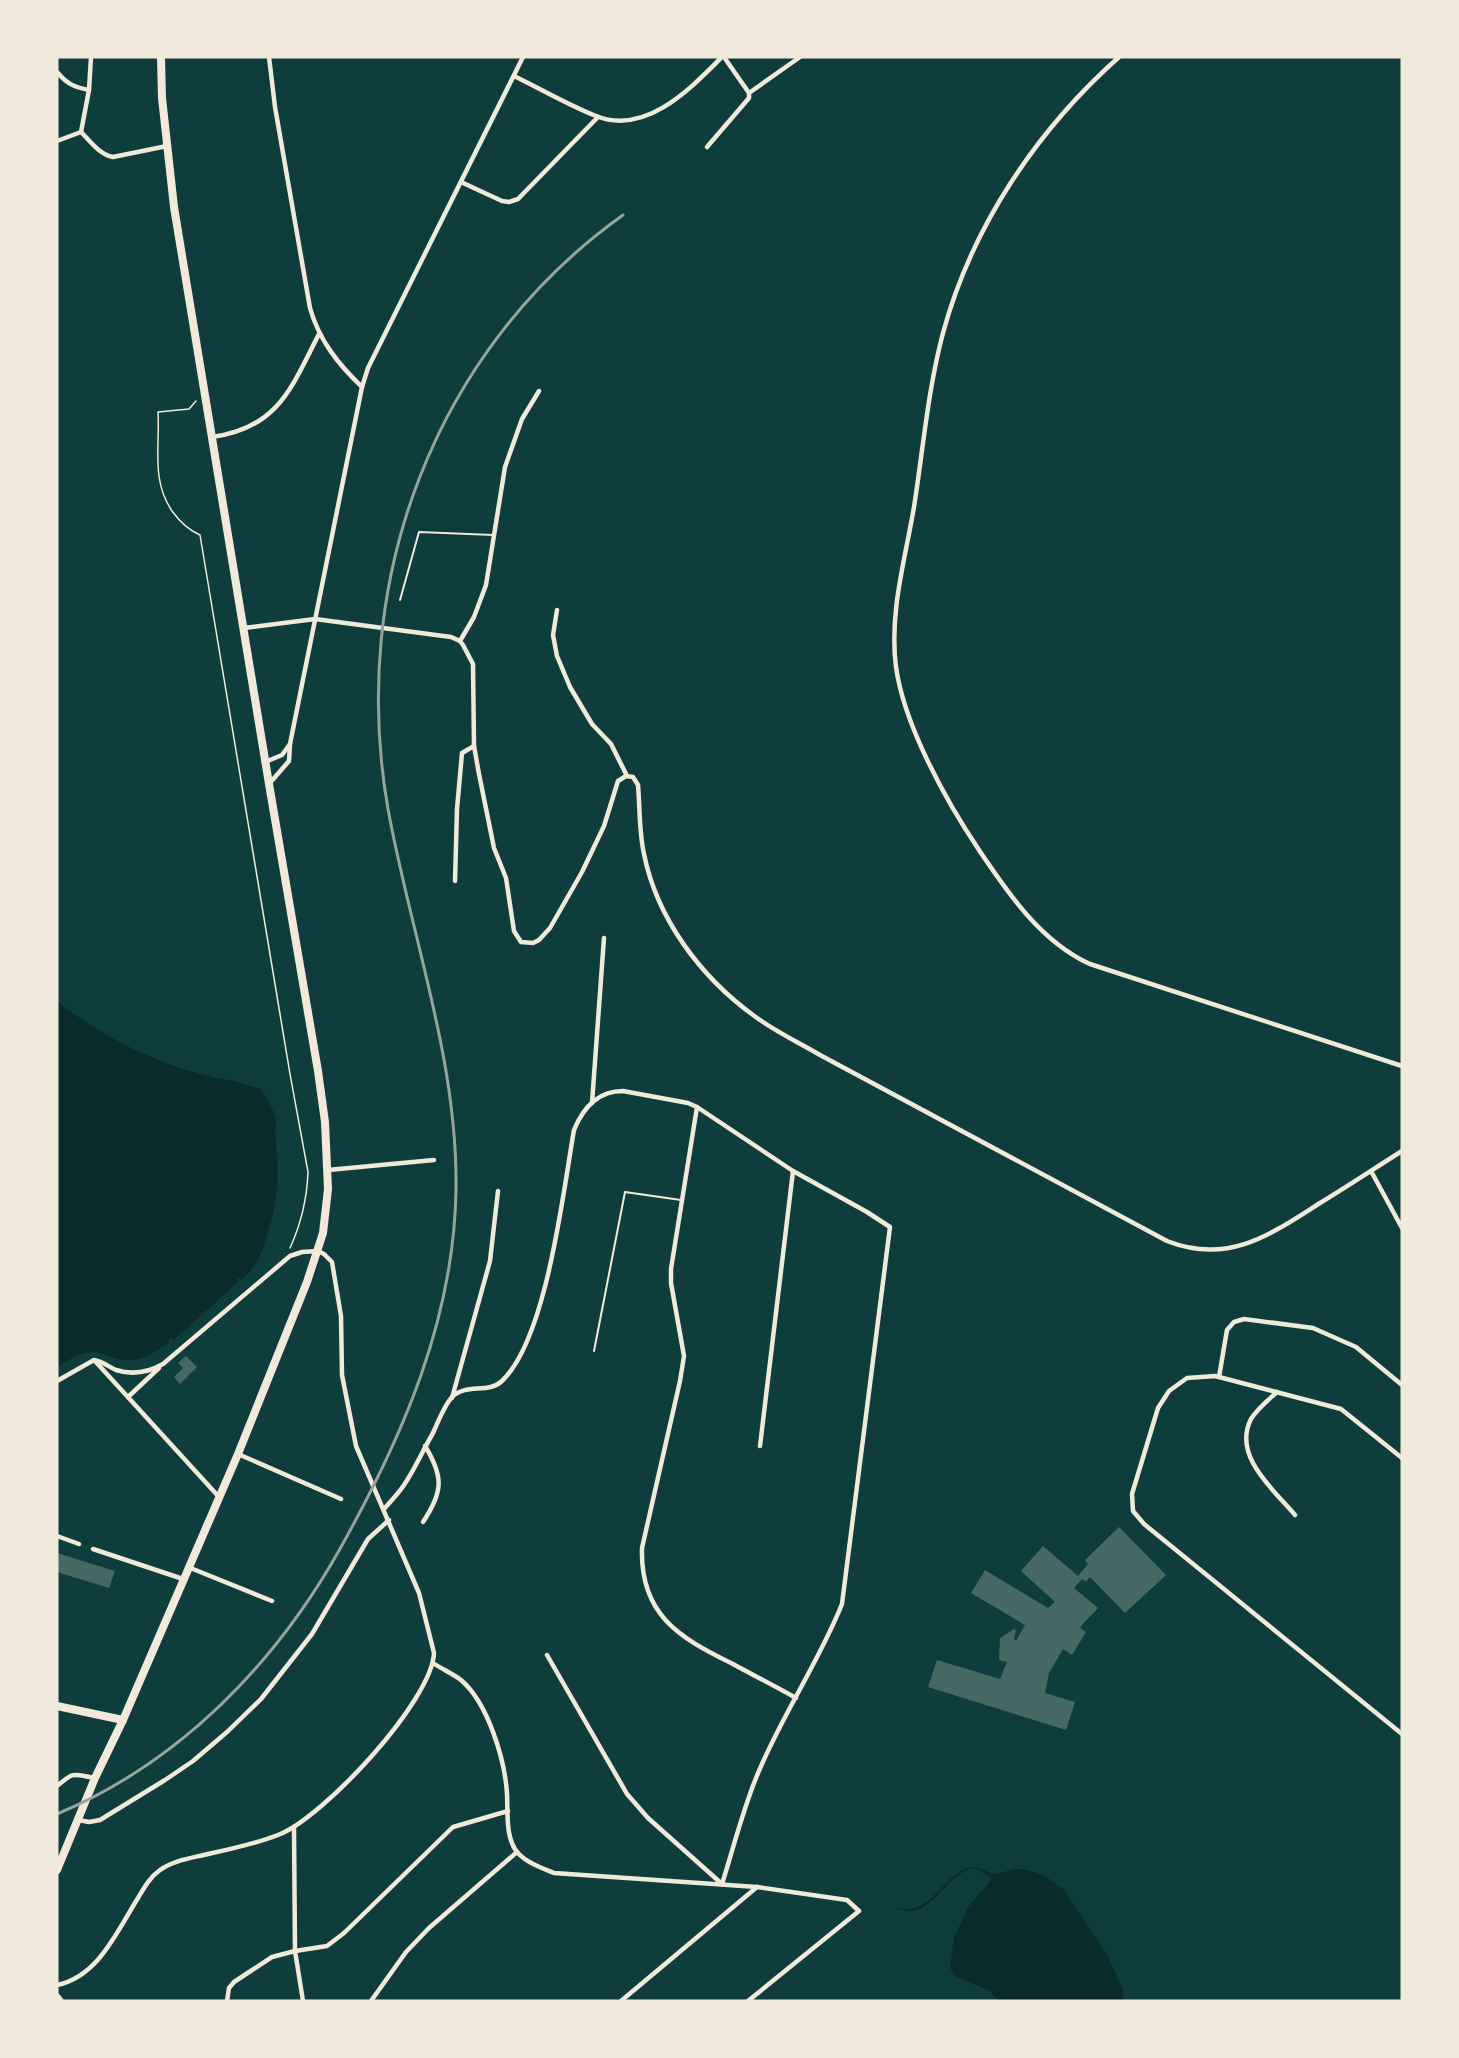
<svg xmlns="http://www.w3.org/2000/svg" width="1459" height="2058" viewBox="0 0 1459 2058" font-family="'DM Sans',sans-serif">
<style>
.water{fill:#0a2a2b}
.building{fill:#486865}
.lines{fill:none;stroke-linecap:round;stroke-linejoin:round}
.path{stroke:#f1e9da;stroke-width:1.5}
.service{stroke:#f1e9da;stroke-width:2}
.minor{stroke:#f1e9da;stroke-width:4.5}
.tertiary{stroke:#f1e9da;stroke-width:6}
.primary{stroke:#f1e9da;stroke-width:8}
.rail{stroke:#97a49c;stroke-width:3}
</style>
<rect width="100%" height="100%" fill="#0f3d3e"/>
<g class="water">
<path d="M57,1001C98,1034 147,1059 197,1073C217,1079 240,1081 260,1089C265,1092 276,1115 276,1120C276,1125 275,1129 275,1134C279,1170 279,1203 266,1238C260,1257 257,1267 241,1280L239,1278L237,1279L238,1282L174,1340L171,1337L169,1339L170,1340C154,1355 137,1364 114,1358C107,1356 99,1351 92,1352C79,1352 68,1361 57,1367Z"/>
<path d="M976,1867L991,1873L998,1874L1013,1869H1023L1044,1875L1064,1890L1106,1953L1123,1989V2001H999L988,1990L954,1976L950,1967L954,1938L968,1907L992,1879C988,1876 981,1870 976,1869C949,1865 931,1927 895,1907C926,1918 939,1884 962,1870C966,1868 972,1868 976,1867Z"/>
</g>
<g class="building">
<path d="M186,1356L197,1367L180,1384L174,1377L183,1368L178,1363Z"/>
<path d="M1119,1527L1166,1575L1125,1613L1090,1577L1086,1582L1082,1579L1074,1588L1098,1608L1082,1625L1080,1628L1086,1632L1072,1655L1063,1649L1049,1673L1045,1693L1075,1702L1066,1730L928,1687L937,1660L1000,1679L1007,1662L999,1660L1000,1638L1014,1629L1016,1631L1014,1639L1016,1641L1025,1625L971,1593L985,1570L1048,1608L1055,1602L1021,1571L1043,1546L1078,1576L1088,1564L1085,1560Z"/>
<path d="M57,1553L115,1571L109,1588L57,1572Z"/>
</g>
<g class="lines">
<path class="path" d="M196,401L189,409L158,412C160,447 151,480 172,511C180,522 188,530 200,535L290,1074L308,1172C307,1198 301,1224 290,1248"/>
<g class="service">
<path d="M400,600L419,532L493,535"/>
<path d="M594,1351L625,1192L681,1200"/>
</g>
<g class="minor">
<path d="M91,57L89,90L81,132C91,142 99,154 113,157L167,146"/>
<path d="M269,57L275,107L310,308C319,340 338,364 362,387"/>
<path d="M724,57L749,93L800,57"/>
<path d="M1119,57C1037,130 972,226 943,333C928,389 923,450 914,507C905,560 889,613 896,667C904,725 946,801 979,850C1008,893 1041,942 1090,964L1402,1066"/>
<path d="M57,72C67,84 74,87 89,90"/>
<path d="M514,76C541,89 568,105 596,116C646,136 691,88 722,57"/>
<path d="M57,141L81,132"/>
<path d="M707,147L749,98V93"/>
<path d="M461,182L502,201L509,202L518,199L598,117"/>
<path d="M212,437C279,428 292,386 319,334"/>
<path d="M557,610L553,635L557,656L570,687L592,724L611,744L627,776"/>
<path d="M244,628L315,619L451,637L460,641L463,645L473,664L474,746L479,774L494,848L506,878L514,931L521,942L533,943L539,940L550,928L582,872L604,826L618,781L626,776L633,777L638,785C640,808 639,832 644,854C657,919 701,977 753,1015C774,1031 798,1042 820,1055L1167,1241C1228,1265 1270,1235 1320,1203C1348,1186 1375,1168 1402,1151"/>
<path d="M460,641L474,617L486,585L505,467L522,419L539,391"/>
<path d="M265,762L282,755L290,744"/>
<path d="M269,784L289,761L290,744L362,387L368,368L523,57"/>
<path d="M455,881L457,809L462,753L474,746"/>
<path d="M592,1103L604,938"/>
<path d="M697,1107L671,1269V1283L684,1356L680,1381L642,1548C640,1614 678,1637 731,1663C753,1675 775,1686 796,1698"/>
<path d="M328,1170L434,1160"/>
<path d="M1371,1171L1402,1228"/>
<path d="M95,1361L219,1497"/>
<path d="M1219,1377L1227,1330L1234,1322L1244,1319L1313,1328L1356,1347L1402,1385"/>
<path d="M57,1381L94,1360C102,1361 109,1367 116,1370C132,1375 149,1372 163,1364L290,1256L302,1252L318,1251L324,1254L332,1262L341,1316L342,1375L356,1446L419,1593L434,1653C432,1701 322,1819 278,1835C255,1844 231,1849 208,1854C192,1858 174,1860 160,1870C150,1877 144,1888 138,1898C117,1931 99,1976 57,1985"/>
<path d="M1277,1392C1268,1400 1257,1409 1251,1419C1232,1456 1274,1490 1295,1515"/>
<path d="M128,1397L159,1368"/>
<path d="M452,1398L490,1261L498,1191"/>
<path d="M760,1446L793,1171"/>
<path d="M238,1454L341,1499"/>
<path d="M1402,1458L1341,1409L1215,1376L1187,1378L1169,1391L1158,1408L1132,1494L1133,1511L1144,1524L1402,1734"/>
<path d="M384,1509C391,1501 398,1494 404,1485C415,1469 423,1450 433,1433C438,1422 444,1406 452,1397C466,1383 488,1394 502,1381C547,1338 563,1192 574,1130C583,1108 598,1091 623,1091L688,1103L697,1107L793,1171L867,1212L890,1227L842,1604C818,1664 780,1718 756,1778C742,1813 733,1849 722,1884L648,1818L627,1794L547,1655"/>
<path d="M423,1522C443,1492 444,1477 425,1446"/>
<path d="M57,1536L79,1544"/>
<path d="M93,1549L183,1579"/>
<path d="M188,1567L272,1601"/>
<path d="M433,1663C442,1669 453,1674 461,1680C488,1703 505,1760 507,1794C508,1812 505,1839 518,1853C527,1863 542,1868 554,1873L757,1887L847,1900L859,1911L748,2001"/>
<path d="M57,1786C75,1771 72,1774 95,1778"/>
<path d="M78,1820L89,1822L100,1820L165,1780L193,1761L227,1732L261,1699L312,1634L368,1539L389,1520"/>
<path d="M294,1828L295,1951L303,2001"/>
<path d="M227,2001L229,1988L234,1982L272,1957L295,1951L327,1946L344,1933L453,1827L508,1811"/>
<path d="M371,2001L406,1952L429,1928L517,1852"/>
<path d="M621,2001L757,1887"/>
</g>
<path class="tertiary" d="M57,1996L61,2001"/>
<g class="primary">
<path d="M57,1706L123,1720"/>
<path d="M57,1870L95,1778L123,1720L238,1454L307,1282L323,1233L328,1189L325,1122L318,1071L269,784L174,207L162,98L161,57"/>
</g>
<path class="rail" d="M57,1814C181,1762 277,1662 341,1547C403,1436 454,1319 456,1190C458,1060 411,936 388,809C348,582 434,350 623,215"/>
</g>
<rect width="1459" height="2058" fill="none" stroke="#f1e9da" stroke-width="117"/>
</svg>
